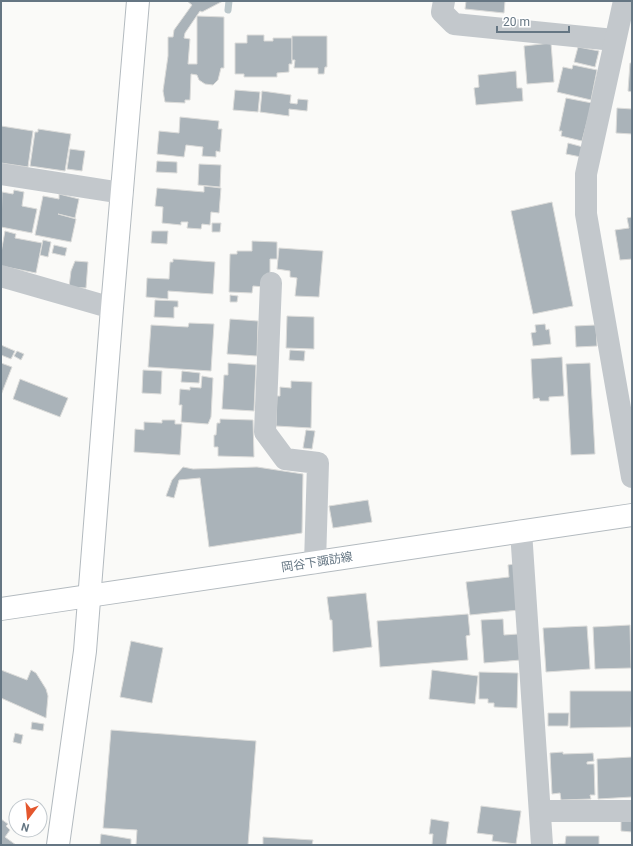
<svg xmlns="http://www.w3.org/2000/svg" width="633" height="846" viewBox="0 0 633 846" font-family="Roboto,'Noto Sans JP',sans-serif">
<style>
.lines{fill:none;stroke-linecap:round;stroke-linejoin:round}
.stream{stroke:#bbc7cb;stroke-width:7}
.building{fill:#aab3b9;stroke:#dcdcda}
.secondary-casing{stroke:#b3babf;stroke-width:24}
.street{stroke:#c3c8cc;stroke-width:22}
.secondary{stroke:#fff;stroke-width:22}
.labels{text-anchor:middle;stroke-width:4;stroke-linejoin:round;paint-order:stroke}
.street-label{font-size:12px;fill:#657683;stroke:#fff}
</style>
<rect width="100%" height="100%" fill="#fafaf8"/>
<g class="lines">
<path class="stream" d="M228,10L229,1"/>
</g>
<g class="building">
<path d="M187,1H223L202,12L200,11L185,33L184,38L190,39L188,64H197V16L224,17V68H221L218,80L213,85L205,84L199,80L197,75L191,74L190,100H185V103L165,102L163,91L168,56V37H173L174,30L192,5Z"/>
<path d="M466,1H505L504,13L465,9Z"/>
<path d="M247,35H264V41H273V38H292V64H289V72L277,73V77H244V74H235V43H247Z"/>
<path d="M292,36H327V67H325L324,74H318V68H294L295,60H292Z"/>
<path d="M551,43L554,82L527,84L524,46Z"/>
<path d="M578,47L599,51L595,67L574,62Z"/>
<path d="M630,63H632V92L628,91Z"/>
<path d="M573,65L597,70L591,100L557,92L563,67L572,69Z"/>
<path d="M516,71L517,88H522L523,101L476,105L474,88L479,87L478,75Z"/>
<path d="M235,90L260,92L258,112L233,110Z"/>
<path d="M262,91L291,95L290,103L297,104L298,99L308,100L307,111L289,109V116L260,112Z"/>
<path d="M566,98L592,103L582,141L561,136L562,131H559Z"/>
<path d="M617,108L632,109V134L616,133Z"/>
<path d="M180,117L219,121L218,129H222L220,152L216,151V157L202,156L203,147L186,145L184,157L157,154L159,131L179,133Z"/>
<path d="M1,126L33,131L28,167L1,163Z"/>
<path d="M38,129L71,134L65,171L30,166L35,132H38Z"/>
<path d="M568,143L583,147L581,157L566,154Z"/>
<path d="M70,149L85,151L82,171L67,169Z"/>
<path d="M157,161L177,162V173L156,172Z"/>
<path d="M199,164L221,165L220,187L198,185Z"/>
<path d="M204,186L221,188L219,213L211,212L210,225L202,224L201,229L187,228L188,222H181V225L162,223L163,207L155,206L157,188L204,192Z"/>
<path d="M14,190L24,192L22,206L37,209L32,233L1,227L2,192L13,194Z"/>
<path d="M59,194L79,199L75,218L58,214L76,219L71,242L35,235L43,196L59,199Z"/>
<path d="M552,202L573,306L533,314L511,211Z"/>
<path d="M632,217V259L620,260L615,230L629,228L627,218Z"/>
<path d="M212,223H221L220,232H212Z"/>
<path d="M5,231L16,234L15,238L42,243L36,273L1,266V253Z"/>
<path d="M152,231H168L167,244L151,243Z"/>
<path d="M43,240L51,242L48,257L40,255Z"/>
<path d="M252,241L277,242V259H270V276L265,287L253,286L252,293L229,292L230,254H237V251H252Z"/>
<path d="M54,245L67,248L65,256L52,253Z"/>
<path d="M279,248L323,251L319,297L295,296L297,278L290,277V271L277,269Z"/>
<path d="M173,259L215,262L213,294L168,291V299L146,297L147,278L169,279L170,262H173Z"/>
<path d="M75,261L88,262L86,288L69,287L71,271Z"/>
<path d="M230,295L238,296L237,302H230Z"/>
<path d="M155,300L178,301V307H174V318L154,317Z"/>
<path d="M287,316L314,317V349L286,348Z"/>
<path d="M230,319L258,321L257,356L227,354Z"/>
<path d="M189,323L214,324L211,371L148,367L151,325L188,327Z"/>
<path d="M545,324L546,330L549,329L551,344L533,346L531,333L536,332L535,325Z"/>
<path d="M596,325L597,346L576,347L575,326Z"/>
<path d="M1,345L15,351L11,359L1,355Z"/>
<path d="M290,350L305,351L304,361L289,360Z"/>
<path d="M17,351L24,354L21,360L14,356Z"/>
<path d="M562,357L564,396L549,397V401H540L539,398L533,399L531,359Z"/>
<path d="M1,363L12,367L1,395Z"/>
<path d="M228,363L256,365L254,411L222,409L224,375H228Z"/>
<path d="M590,363L595,454L571,455L566,364Z"/>
<path d="M143,370L162,371L161,394L142,393Z"/>
<path d="M182,371L200,373L199,383L181,382Z"/>
<path d="M202,376L213,378L211,417L208,424L181,422L182,405H179L180,389L190,390V387L201,388Z"/>
<path d="M20,379L68,398L60,417L13,399Z"/>
<path d="M291,381L312,382L311,428L276,426L277,396H280V387L291,388Z"/>
<path d="M220,419L253,420L254,457L218,456V447H214V435H216L217,423H220Z"/>
<path d="M162,420H175V424H182L180,455L134,452L135,429L144,430V422L162,423Z"/>
<path d="M306,430L315,431L312,449L303,448Z"/>
<path d="M183,467L193,469L257,467L303,474L302,533L209,547L200,478L179,480L174,498L166,496L172,480Z"/>
<path d="M368,500L372,522L333,528L329,506Z"/>
<path d="M514,564L519,610L470,615L466,582L509,577L508,565Z"/>
<path d="M366,593L372,647L333,652L332,620H330L327,597Z"/>
<path d="M468,614L470,635L466,636L468,660L380,667L377,621Z"/>
<path d="M503,619L504,635L518,634L521,660L484,663L481,620Z"/>
<path d="M630,625L631,668L595,669L593,627Z"/>
<path d="M587,626L590,669L546,672L543,628Z"/>
<path d="M131,641L163,648L152,703L120,697Z"/>
<path d="M1,670L27,680L31,670L36,673L46,689L48,696L46,718L1,698Z"/>
<path d="M432,670L478,676L475,704L429,699Z"/>
<path d="M479,672L518,673L517,708L494,707V703H488V699H479Z"/>
<path d="M570,691H632L631,727L570,728Z"/>
<path d="M548,713H569L568,726H548Z"/>
<path d="M32,722L44,724L43,731L31,729Z"/>
<path d="M111,730L256,741L248,845H136L137,830L103,828Z"/>
<path d="M15,733L23,735L21,744L13,742Z"/>
<path d="M563,752V754L593,753L594,761L587,762V764H594L595,795H590L591,799L561,800L560,793L552,794L550,753Z"/>
<path d="M632,757V797L598,799L597,759Z"/>
<path d="M481,806L521,811L516,844L492,841L493,835L477,833Z"/>
<path d="M1,819L8,824L6,826L10,830L5,837L16,845H1Z"/>
<path d="M431,819L449,822L446,845H432L433,834H429Z"/>
<path d="M621,820L632,821V832L621,831Z"/>
<path d="M101,834L131,839V845H100Z"/>
<path d="M566,836H599V845H558V844H565Z"/>
<path d="M263,837L313,840L312,845H263Z"/>
</g>
<g class="lines">
<defs>
<g id="secondary">
<path d="M1,609L632,515"/>
<path d="M58,845L85,651L112,308L138,1"/>
</g>
</defs>
<use href="#secondary" class="secondary-casing"/>
<g class="street">
<path d="M444,1L442,12L454,24L614,40"/>
<path d="M624,1L586,174V214L632,477"/>
<path d="M1,174L122,193"/>
<path d="M1,276L112,308"/>
<path d="M271,283L265,432L285,459L318,463L315,563"/>
<path d="M521,531L542,845"/>
<path d="M540,811H632"/>
</g>
<use href="#secondary" class="secondary"/>
</g>
<g class="labels">
<g class="street-label">
<text transform="translate(317 562) rotate(-9)" y="4">岡谷下諏訪線</text>
</g>
</g>
<rect width="633" height="846" fill="none" stroke="#657683" stroke-width="4"/>
<g transform="translate(28 818) rotate(196)"><circle r="19" fill="#ffffff" stroke="#c1c8cd"/>
<path d="M0-3L7 15L0 10L-7 15Z" fill="#e4572e"/>
<text y="-6" font-size="11" font-weight="bold" text-anchor="middle" fill="#657683">N</text>
</g>
<path d="M497 26v6h72v-6" fill="none" stroke="#657683" stroke-width="2"/>
<text x="503" y="26" font-size="12" fill="#657683" stroke="#ffffff" stroke-width="3" paint-order="stroke">20 m</text>
</svg>
